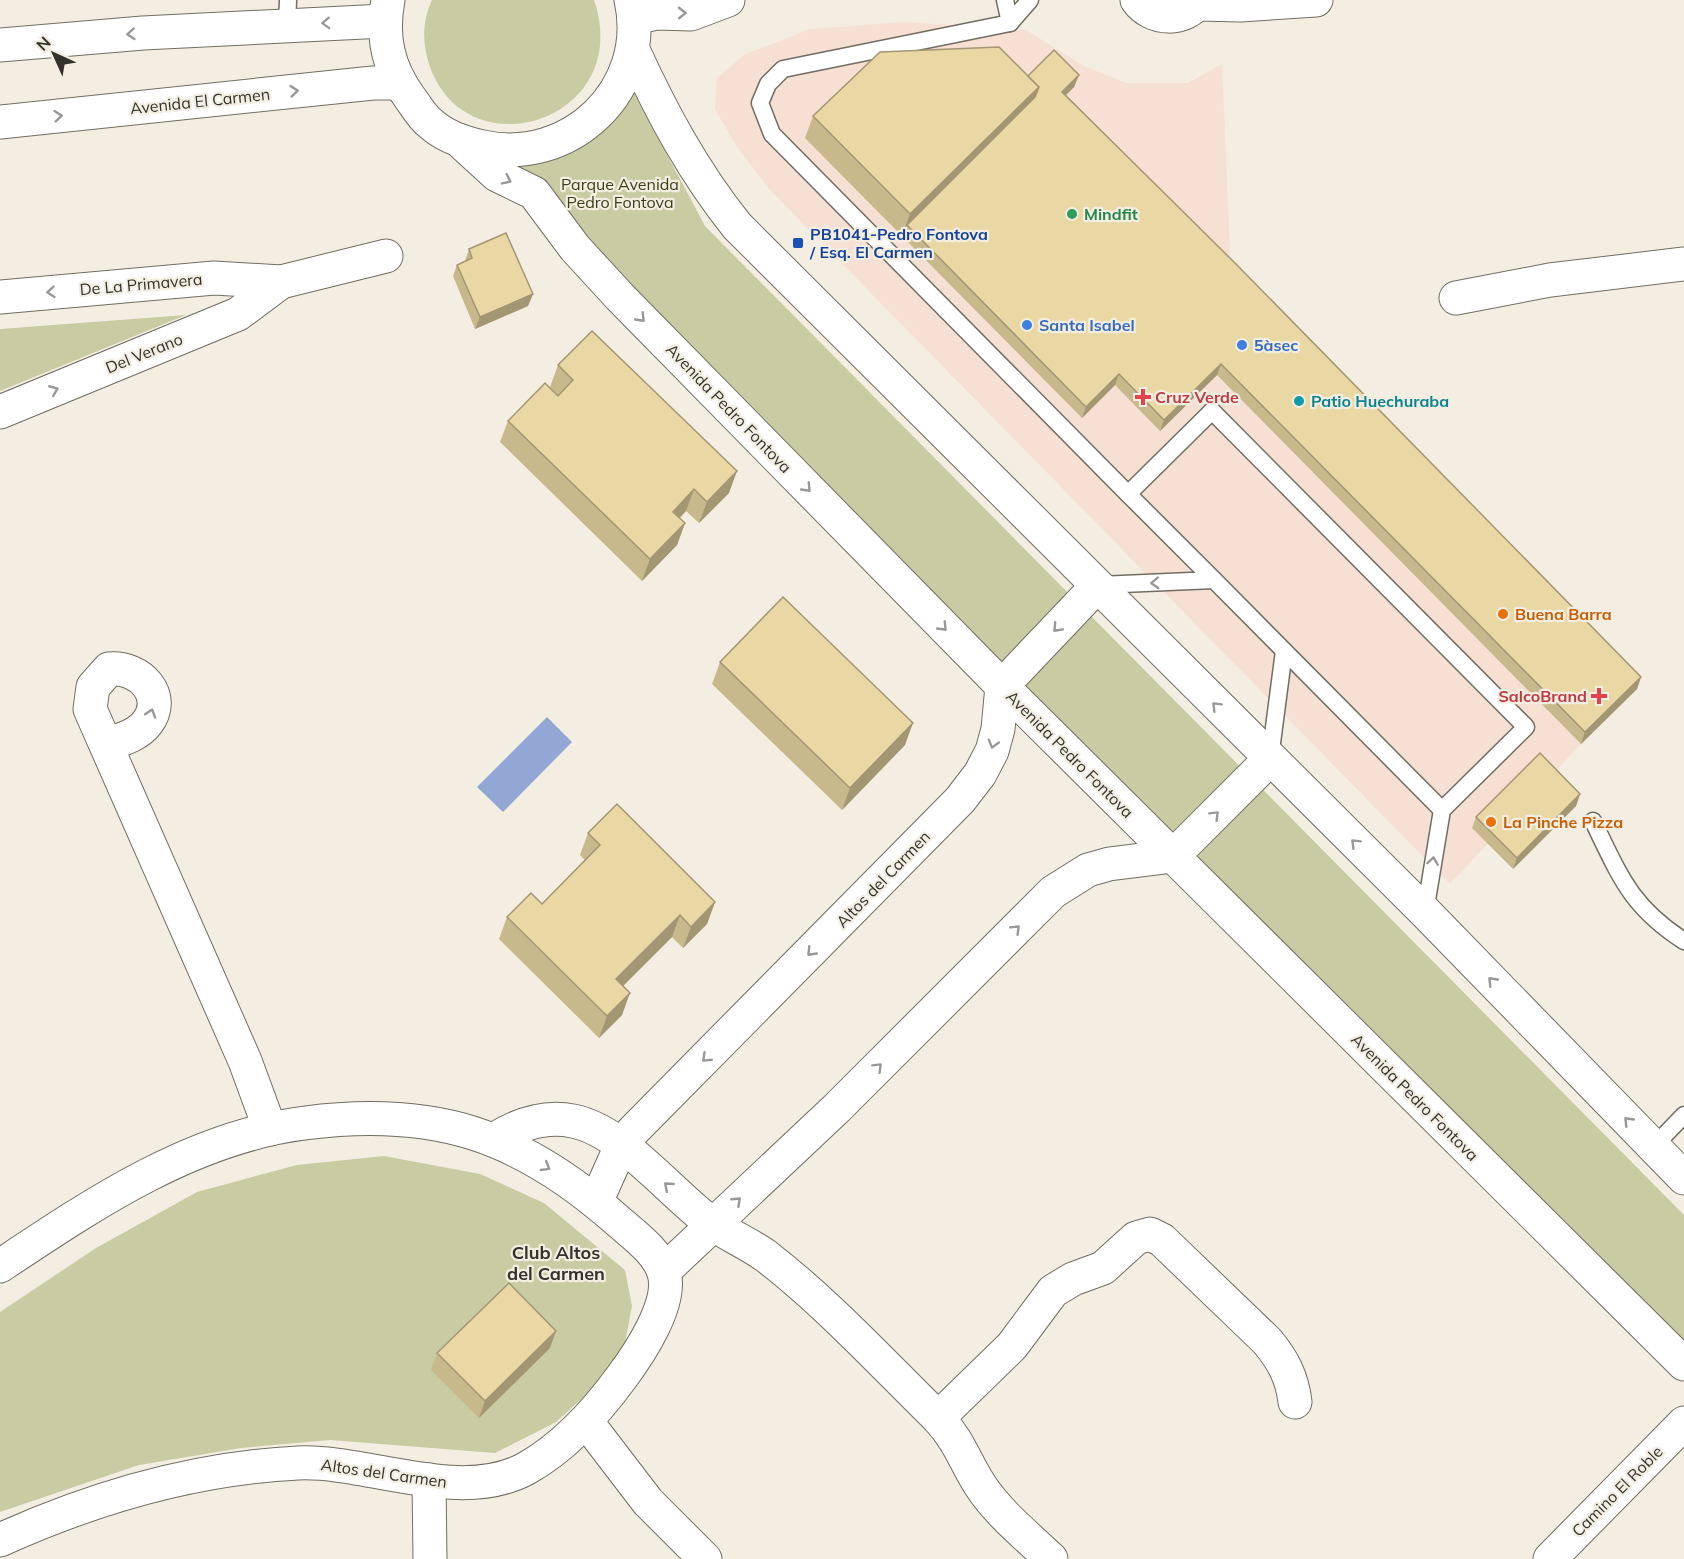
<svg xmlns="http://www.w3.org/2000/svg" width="1684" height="1559" viewBox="0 0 1684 1559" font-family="Mulish,sans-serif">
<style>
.commercial{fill:#f6dfd3}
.green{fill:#c9cba3}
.water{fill:#92a7d4}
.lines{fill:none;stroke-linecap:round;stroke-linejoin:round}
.lane-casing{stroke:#716d62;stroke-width:19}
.street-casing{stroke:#716d62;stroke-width:35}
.secondary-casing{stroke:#716d62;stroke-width:35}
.lane{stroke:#fff;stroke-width:16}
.street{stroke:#fff;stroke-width:33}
.secondary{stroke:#fff;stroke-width:33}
.wall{fill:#c8b98d}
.shaded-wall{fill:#a39673}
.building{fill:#e9d7a4;stroke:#a39673;stroke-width:1.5}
.oneway{stroke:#999896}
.leisure-dot{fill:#2e9e5b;stroke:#f3eee1;stroke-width:2}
.transit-dot{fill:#1a4fb4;stroke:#f3eee1;stroke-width:2}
.shop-dot{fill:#3f7fe0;stroke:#f3eee1;stroke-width:2}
.health-dot{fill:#e0444e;stroke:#f3eee1;stroke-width:2}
.culture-dot{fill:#0f9aa8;stroke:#f3eee1;stroke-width:2}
.food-dot{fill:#e8710a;stroke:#f3eee1;stroke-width:2}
.labels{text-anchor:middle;stroke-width:4.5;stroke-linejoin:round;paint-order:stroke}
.street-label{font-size:16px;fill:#33322d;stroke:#f3eee1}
.park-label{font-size:16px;fill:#3c3d14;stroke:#f3eee1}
.leisure-label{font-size:16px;font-weight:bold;fill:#27864d;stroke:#f3eee1;text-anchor:start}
.transit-label{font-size:16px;font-weight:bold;fill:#164399;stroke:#f3eee1;text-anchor:start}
.shop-label{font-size:16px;font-weight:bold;fill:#366cbe;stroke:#f3eee1;text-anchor:start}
.health-label{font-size:16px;font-weight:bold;fill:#be3a42;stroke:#f3eee1;text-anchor:start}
.culture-label{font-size:16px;font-weight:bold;fill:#0d838f;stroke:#f3eee1;text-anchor:start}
.food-label{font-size:16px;font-weight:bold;fill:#c56008;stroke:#f3eee1;text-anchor:start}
.neighbourhood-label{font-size:18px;font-weight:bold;fill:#33322d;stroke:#f3eee1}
</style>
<rect width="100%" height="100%" fill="#f3eee1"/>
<path class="commercial" d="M904,22L1026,30L1084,66L1126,83H1188L1222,64L1231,274L1637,689L1581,744L1450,884L769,189L735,144L715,109L717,78L744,55L810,29Z"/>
<g class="green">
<path d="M432,0H594C635,120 468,173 430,67C422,45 422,21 432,0Z"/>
<path d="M631,87L705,226L1684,1215V1348L510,168L574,152Z"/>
<path d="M186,315L0,391V329Z"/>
<path d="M384,1156L480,1174L544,1203L625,1270L632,1306L625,1343L599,1383L556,1422L495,1453L330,1440L241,1448L139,1465L0,1512V1312L96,1248L197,1192L297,1165Z"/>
</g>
<path class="water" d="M547,717L572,742L503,812L477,787Z"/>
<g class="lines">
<defs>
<g id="lane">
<path d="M1005,0L1010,23"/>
<path d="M1030,0L1010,23L783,69L768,84L760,103L772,134L1128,494"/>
<path d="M287,25L288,0"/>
<path d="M1099,585L1214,580L1442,810L1526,727L1212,411L1128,494L1214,580"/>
<path d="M1270,758L1284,651"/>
<path d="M1593,821C1620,876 1630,906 1684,941"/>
<path d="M1425,912L1442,810"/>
<path d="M1653,1147L1684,1115"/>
</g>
<g id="street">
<path d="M1137,0C1152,21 1185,22 1200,0"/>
<path d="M1198,4L1241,5L1316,0"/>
<path d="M635,18L657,13L691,14L728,0"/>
<path d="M0,297L214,278L281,282L386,256"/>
<path d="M1456,298L1550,280L1684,264"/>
<path d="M0,412L238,314L281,282"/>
<path d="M106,745C120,740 137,736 147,723C168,696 140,666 109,669L93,687L90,709L245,1061L270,1129"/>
<path d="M495,1139C519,1124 545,1115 573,1121C623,1131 670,1193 711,1223C728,1235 748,1243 766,1256C828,1304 882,1363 938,1418C960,1442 964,1460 980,1485C998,1513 1027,1536 1051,1559"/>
<path d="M596,1202L621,1146L633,1131L960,800L980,774L992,751L998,729L1002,686L1097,586"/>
<path d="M0,1266C93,1204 192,1137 305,1123C435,1106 521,1135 618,1221C634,1235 658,1252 664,1273C673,1303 639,1354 621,1378C596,1412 564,1447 527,1468C461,1505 369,1460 298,1463C196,1468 93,1498 0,1540"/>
<path d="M664,1271L837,1108L1053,892L1088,870L1109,864L1173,856L1270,759"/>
<path d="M938,1418L1012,1346L1053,1291L1073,1279L1103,1268L1136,1238L1150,1234L1162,1240L1267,1341C1283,1360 1292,1377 1295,1402"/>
<path d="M586,1421L648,1502L705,1559"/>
<path d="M429,1480L430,1559"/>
<path d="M1550,1559L1684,1423"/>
</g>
<g id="secondary">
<path d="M388,0C381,37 388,68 410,98C416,106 422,117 430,123C444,136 464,143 483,147C570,166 651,89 631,0"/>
<path d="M0,45L143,33L384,21"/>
<path d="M633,50C662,113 693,171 737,226L1425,912L1684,1178"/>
<path d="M0,122L373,83H399"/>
<path d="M462,143L497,175L534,193L575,248L620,297L1002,686L1684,1364"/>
</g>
</defs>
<use href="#lane" class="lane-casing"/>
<use href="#street" class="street-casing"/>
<use href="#secondary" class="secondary-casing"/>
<use href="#lane" class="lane"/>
<use href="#street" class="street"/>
<use href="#secondary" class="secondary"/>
</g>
<g class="wall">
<path d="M1079,75L1074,87L1066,95L1641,677L1637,689L1581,744L1217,375L1160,431L1115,385L1082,418L805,138L813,116L1028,76Z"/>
<path d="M469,249L533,294L528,306L475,329L453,276L457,265L465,261Z"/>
<path d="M558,365L729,493L699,523L686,511L680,518L685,523L677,545L642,581L500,442L508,421L558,396L550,387Z"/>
<path d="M720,662L905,745L842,810L712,684Z"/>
<path d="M1580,794L1576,806L1513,869L1472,828L1476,817Z"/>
<path d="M588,833L715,902L707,924L683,948L672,937L623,986L622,1015L599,1038L499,939L507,917L542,904L585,860L580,855Z"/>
<path d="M550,1348L479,1418L431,1370L437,1353Z"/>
</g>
<g class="shaded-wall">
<path d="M1079,75L1074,87L1058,103L1062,92Z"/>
<path d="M1039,87L1031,109L907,225L902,236L910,214Z"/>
<path d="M533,294L528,306L475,329L480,317Z"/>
<path d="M1221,364L1217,375L1160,431L1164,420Z"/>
<path d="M1119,374L1115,385L1082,418L1086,407Z"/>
<path d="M737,471L729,493L699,523L707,502Z"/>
<path d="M694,489L686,511L665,533L673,512Z"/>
<path d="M685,523L677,545L642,581L650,559Z"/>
<path d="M1641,677L1637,689L1581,744L1585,732Z"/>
<path d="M913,723L905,745L842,810L850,788Z"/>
<path d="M1580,794L1576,806L1513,869L1517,858Z"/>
<path d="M715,902L707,924L683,948L691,927Z"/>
<path d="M680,915L672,937L608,1001L616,979Z"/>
<path d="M630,993L622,1015L599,1038L607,1016Z"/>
<path d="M556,1331L550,1348L479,1418L485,1401Z"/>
</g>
<g class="building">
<path d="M999,47L1039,87L910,214L813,116L880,52Z"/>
<path d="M1054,50L1079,75L1062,92L1235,263L1641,677L1585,732L1221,364L1164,420L1119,374L1086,407L907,225L1035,97L1039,87L1028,76Z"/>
<path d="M506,233L533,294L480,317L457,265L472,258L469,249Z"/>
<path d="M592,331L737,471L707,502L694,489L673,512L685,523L650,559L508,421L545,383L558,396L573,380L558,365Z"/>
<path d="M783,597L913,723L850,788L720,662Z"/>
<path d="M1540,753L1580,794L1517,858L1476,817Z"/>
<path d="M617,804L715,902L691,927L680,915L616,979L630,993L607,1016L507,917L531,893L542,904L600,845L588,833Z"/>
<path d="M509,1283L556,1331L485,1401L437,1353Z"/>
</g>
<defs><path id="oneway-chevron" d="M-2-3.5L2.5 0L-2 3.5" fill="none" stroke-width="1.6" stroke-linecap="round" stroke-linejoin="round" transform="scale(1.5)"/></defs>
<g class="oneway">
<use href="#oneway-chevron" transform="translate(682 13) rotate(-1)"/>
<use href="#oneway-chevron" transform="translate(326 23) rotate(178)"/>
<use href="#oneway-chevron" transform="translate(131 34) rotate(175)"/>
<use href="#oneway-chevron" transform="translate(294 91) rotate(-6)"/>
<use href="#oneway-chevron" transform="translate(58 116) rotate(-6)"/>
<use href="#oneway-chevron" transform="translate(507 180) rotate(26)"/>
<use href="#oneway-chevron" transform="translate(51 292) rotate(175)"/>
<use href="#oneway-chevron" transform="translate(641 318) rotate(46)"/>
<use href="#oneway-chevron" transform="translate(54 390) rotate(-22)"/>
<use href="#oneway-chevron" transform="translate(807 488) rotate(46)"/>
<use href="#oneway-chevron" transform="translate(1155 583) rotate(177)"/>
<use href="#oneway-chevron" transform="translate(943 627) rotate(46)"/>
<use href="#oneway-chevron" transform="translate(1057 628) rotate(133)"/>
<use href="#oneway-chevron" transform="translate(1216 706) rotate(-135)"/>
<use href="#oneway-chevron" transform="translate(151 713) rotate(-72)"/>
<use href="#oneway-chevron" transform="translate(993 744) rotate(106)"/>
<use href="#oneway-chevron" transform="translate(1215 815) rotate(-45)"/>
<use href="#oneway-chevron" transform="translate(1355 843) rotate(-135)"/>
<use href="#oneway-chevron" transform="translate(1433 861) rotate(-81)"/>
<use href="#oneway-chevron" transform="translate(1016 929) rotate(-45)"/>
<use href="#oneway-chevron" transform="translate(811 952) rotate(134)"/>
<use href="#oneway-chevron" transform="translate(1492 981) rotate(-134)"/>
<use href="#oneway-chevron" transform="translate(706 1058) rotate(136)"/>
<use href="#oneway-chevron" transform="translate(878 1067) rotate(-45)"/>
<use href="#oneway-chevron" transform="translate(1628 1121) rotate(-134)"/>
<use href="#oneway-chevron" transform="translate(546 1167) rotate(31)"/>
<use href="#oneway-chevron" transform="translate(668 1186) rotate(-139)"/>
<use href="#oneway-chevron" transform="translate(737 1201) rotate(-43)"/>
</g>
<circle class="leisure-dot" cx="1072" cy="214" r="6"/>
<rect class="transit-dot" x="792" y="237" width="12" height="12" rx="3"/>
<g class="shop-dot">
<circle cx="1027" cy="325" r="6"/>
<circle cx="1242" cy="345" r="6"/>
</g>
<g class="health-dot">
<path d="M1140 388h6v6h6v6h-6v6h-6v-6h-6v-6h6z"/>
<path d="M1596 687h6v6h6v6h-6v6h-6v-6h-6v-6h6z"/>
</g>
<circle class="culture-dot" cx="1299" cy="401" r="6"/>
<g class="food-dot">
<circle cx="1503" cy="614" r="6"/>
<circle cx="1491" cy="822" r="6"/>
</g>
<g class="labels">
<g class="street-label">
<text transform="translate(200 101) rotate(-6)" y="6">Avenida El Carmen</text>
<text transform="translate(141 284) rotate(-5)" y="6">De La Primavera</text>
<text transform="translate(144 353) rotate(-22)" y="6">Del Verano</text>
<text transform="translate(729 408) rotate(46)" y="6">Avenida Pedro Fontova</text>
<text transform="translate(1070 754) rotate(45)" y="6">Avenida Pedro Fontova</text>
<text transform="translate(883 879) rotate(-46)" y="6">Altos del Carmen</text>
<text transform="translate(1415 1097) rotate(45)" y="6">Avenida Pedro Fontova</text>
<text transform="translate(384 1473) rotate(8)" y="6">Altos del Carmen</text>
<text transform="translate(1617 1491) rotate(-45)" y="6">Camino El Roble</text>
</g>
<g class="park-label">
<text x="620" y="190">Parque Avenida<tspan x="620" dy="18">Pedro Fontova</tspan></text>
</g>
<g class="leisure-label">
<text x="1084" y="220">Mindfit</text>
</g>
<g class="transit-label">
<text x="810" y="240">PB1041-Pedro Fontova<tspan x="810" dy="18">/ Esq. El Carmen</tspan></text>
</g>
<g class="shop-label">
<text x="1039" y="331">Santa Isabel</text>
<text x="1254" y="351">5àsec</text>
</g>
<g class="health-label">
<text x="1155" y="403">Cruz Verde</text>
<text x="1587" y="702" text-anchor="end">SalcoBrand</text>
</g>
<g class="culture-label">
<text x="1311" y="407">Patio Huechuraba</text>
</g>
<g class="food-label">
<text x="1515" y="620">Buena Barra</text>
<text x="1503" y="828">La Pinche Pizza</text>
</g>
<g class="neighbourhood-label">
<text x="556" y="1259">Club Altos<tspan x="556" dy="21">del Carmen</tspan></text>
</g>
</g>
<g transform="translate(54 54) rotate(315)" stroke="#f3eee1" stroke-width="4.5" paint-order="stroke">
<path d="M0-4.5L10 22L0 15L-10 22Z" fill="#33322d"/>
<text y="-9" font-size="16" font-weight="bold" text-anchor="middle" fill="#33322d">N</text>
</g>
</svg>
